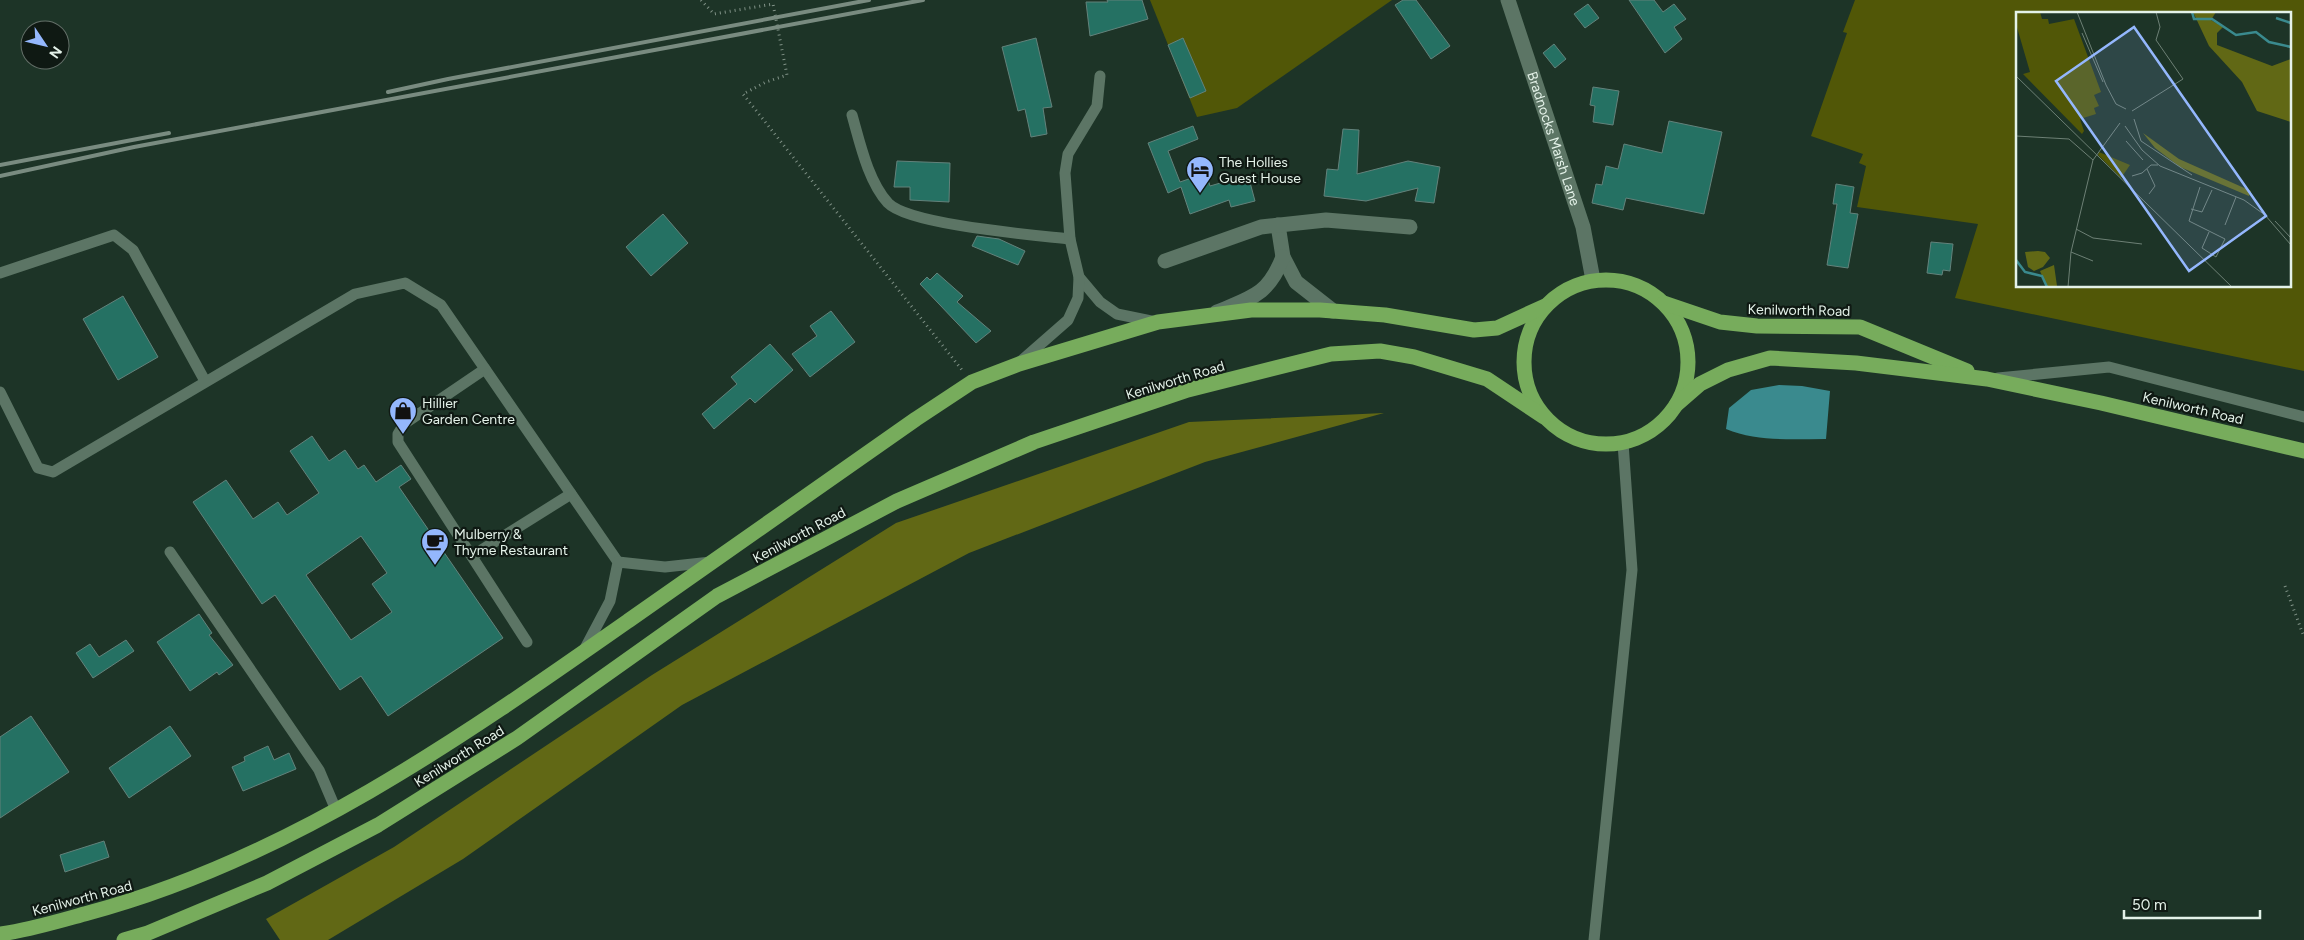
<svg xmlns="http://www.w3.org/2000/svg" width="2304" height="940" viewBox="0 0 2304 940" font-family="Figtree,sans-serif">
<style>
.green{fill:#515707;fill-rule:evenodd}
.forest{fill:#616815}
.water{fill:#3a8a8e}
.building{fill:#257163;stroke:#63827b;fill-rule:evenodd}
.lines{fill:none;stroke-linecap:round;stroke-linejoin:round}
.path{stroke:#809287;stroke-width:3;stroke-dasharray:1 4;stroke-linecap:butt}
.lane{stroke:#5c7565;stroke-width:11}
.street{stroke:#5c7565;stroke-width:15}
.highway{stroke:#77ac5c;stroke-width:15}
.rail{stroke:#798b80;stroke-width:4}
.labels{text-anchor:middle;stroke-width:4.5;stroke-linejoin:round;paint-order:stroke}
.street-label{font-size:14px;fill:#e4f2e9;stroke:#0f1913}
.poi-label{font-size:14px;fill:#e4f2e9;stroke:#0f1913;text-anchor:start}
.inset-river{fill:none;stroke:#3a8a8e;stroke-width:2.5}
.inset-road{fill:none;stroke:#6d8075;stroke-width:1}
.view{fill:#94b7fd;fill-opacity:0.15;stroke:#94b7fd;stroke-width:2.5}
.inset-edge{fill:none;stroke:#e4f2e9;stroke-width:2.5}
</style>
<rect width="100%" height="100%" fill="#1d3427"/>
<g class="green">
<path d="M1150,0H1392L1237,108L1197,117Z"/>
<path d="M1855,0H2304V371L1955,298L1978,224L1857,207L1866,166L1859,163L1863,154L1811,136L1847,33L1843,32ZM2018,14H2290V286H2018Z"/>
</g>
<path class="forest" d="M1384,413L1205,462L969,553L682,705L463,859L328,940H280L266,919L394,847L652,675L896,523L1189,422Z"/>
<path class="water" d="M1779,385L1802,386L1830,391L1826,439C1792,439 1758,442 1726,429L1729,408L1751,390Z"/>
<g class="building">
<path d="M1107,0H1142L1148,19L1090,36L1086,2H1108Z"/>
<path d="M1403,0H1416L1450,46L1431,59L1395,5Z"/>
<path d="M1629,0H1654L1663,12L1674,4L1686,19L1674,27L1682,39L1665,53Z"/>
<path d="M1588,4L1599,18L1585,28L1574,14Z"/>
<path d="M1036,38L1052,107L1043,108L1047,134L1031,137L1025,109L1018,111L1002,47Z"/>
<path d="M1183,38L1206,91L1190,98L1168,45Z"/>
<path d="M1554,44L1566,59L1555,68L1543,53Z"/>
<path d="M1593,87L1619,91L1613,125L1593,122L1595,106L1590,105Z"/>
<path d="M1669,121L1722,132L1704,214L1626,198L1623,210L1592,203L1596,184L1602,185L1606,166L1618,169L1624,144L1662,153Z"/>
<path d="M1193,126L1198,139L1168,151L1180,182L1206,173L1210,186L1248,175L1255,201L1231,207L1229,200L1190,214L1181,187L1168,193L1148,143Z"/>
<path d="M1343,129L1359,130L1357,174L1408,161L1440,167L1434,203L1415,201L1418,188L1366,201L1324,196L1327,169L1338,170Z"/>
<path d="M897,161L950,163L949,202L910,200V187H894Z"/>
<path d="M1836,184L1854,187L1850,213L1858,214L1848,268L1827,265L1837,204H1833Z"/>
<path d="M663,214L688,243L651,276L626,247Z"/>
<path d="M977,236L999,239L1025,251L1018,265L972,246Z"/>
<path d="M1931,242L1953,244L1950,271L1943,270L1942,275L1927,273Z"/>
<path d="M937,273L963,296L957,302L991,331L976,343L920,284L927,277L930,280Z"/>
<path d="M123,296L158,357L118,380L83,319Z"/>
<path d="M831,311L855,342L810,377L792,354L817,336L810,326Z"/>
<path d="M770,344L793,370L755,403L750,398L714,429L702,414L737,384L731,377Z"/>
<path d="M312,436L329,461L345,450L358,469L364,465L376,482L401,465L411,479L399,487L503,638L388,716L361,676L340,690L275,595L262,604L193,502L226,480L253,519L278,502L287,515L319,493L290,451ZM361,536L387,573L372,584L392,612L351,640L306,575Z"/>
<path d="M199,614L212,633L209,635L233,665L219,675L217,672L190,691L157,642Z"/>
<path d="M126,640L134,651L93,678L76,653L90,644L99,657Z"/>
<path d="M31,716L69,772L0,818V737Z"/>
<path d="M170,726L191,756L129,798L109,768Z"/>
<path d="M268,746L274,760L289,753L296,769L243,791L232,767L245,761L244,757Z"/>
<path d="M104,841L109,857L65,872L60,855Z"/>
</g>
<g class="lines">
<g class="path">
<path d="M701,0L714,14L773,4L787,75L766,82L743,94L962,370"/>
<path d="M2285,586L2304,637"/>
</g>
<g class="lane">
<path d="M852,115C860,143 868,181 888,203C909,225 1035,235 1070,239"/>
<path d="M0,273L114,235L133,250L205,381"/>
<path d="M1079,277L1100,302L1117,314L1156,322"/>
<path d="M1020,362L1068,320L1078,298L1079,277L1070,239L1065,173L1068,154L1097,106L1100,76"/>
<path d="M485,369L404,424L398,434V442L527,642"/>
<path d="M1998,378L2109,367L2304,417"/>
<path d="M0,392L38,468L53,472L355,294L405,283L441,305L618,562L610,601L583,652"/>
<path d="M170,552L319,770L336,810"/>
<path d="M472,556L571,494"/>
<path d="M618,562L665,567L711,562"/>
<path d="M1594,940L1632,570L1623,443"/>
</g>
<g class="street">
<path id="s1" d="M1508,0L1583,227L1593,280"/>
<path d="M1278,225L1283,257L1296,282L1333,311"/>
<path d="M1165,261L1261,227L1326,220L1410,227"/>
<path d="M1217,312C1253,297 1268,295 1283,257"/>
</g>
<g class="highway">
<circle cx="1606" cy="362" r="82"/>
<path d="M1664,303L1720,322L1757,326L1860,327L1967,371"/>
<path d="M1677,404L1700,384L1728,370L1770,358L1856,363L1987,379L2101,403L2304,451"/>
<path d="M0,934C30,930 59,921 88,913C287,860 461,738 628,621C724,554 820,487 916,419L972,382L1019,364L1158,322L1251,310H1320L1385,315L1474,330L1497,328L1545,306"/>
<path d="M124,940L148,933L267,883L378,825L517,738L717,596L897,501L1034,442L1188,390L1331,354L1380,351L1414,357L1487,379L1544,417"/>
</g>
<g class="rail">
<path d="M388,92L448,79L869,0"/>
<path d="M0,165L169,133"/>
<path d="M0,176L134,147L923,0"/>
</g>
</g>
<defs>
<symbol id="hotel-pin" viewBox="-11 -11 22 30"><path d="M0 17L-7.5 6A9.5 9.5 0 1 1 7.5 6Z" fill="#94b7fd" stroke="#0f1913"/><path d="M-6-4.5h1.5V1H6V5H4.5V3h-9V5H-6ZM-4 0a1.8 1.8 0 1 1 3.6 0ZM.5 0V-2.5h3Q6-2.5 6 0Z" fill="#111"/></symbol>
<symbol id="shop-pin" viewBox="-11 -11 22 30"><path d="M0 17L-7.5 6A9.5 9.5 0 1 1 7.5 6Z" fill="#94b7fd" stroke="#0f1913"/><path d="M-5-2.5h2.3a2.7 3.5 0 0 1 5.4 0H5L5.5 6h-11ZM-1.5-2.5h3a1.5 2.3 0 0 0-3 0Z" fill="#111"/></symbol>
<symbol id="cafe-pin" viewBox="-11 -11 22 30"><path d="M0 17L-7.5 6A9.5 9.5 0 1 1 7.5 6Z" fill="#94b7fd" stroke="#0f1913"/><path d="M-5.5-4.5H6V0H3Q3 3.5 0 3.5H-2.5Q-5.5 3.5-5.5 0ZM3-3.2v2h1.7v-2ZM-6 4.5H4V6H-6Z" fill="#111"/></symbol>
</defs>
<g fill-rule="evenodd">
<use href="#hotel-pin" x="1184" y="154" width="32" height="43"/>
<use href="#shop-pin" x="387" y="395" width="32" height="43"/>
<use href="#cafe-pin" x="419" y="526" width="32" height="43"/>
</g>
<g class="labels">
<g class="street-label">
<text dy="5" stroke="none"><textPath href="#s1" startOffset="146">Bradnocks Marsh Lane</textPath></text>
<text transform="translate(1799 310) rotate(1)" y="5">Kenilworth Road</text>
<text transform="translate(1175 380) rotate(-17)" y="5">Kenilworth Road</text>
<text transform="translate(2193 408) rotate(13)" y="5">Kenilworth Road</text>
<text transform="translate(799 535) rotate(-28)" y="5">Kenilworth Road</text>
<text transform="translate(459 756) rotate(-32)" y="5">Kenilworth Road</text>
<text transform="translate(82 898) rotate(-15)" y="5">Kenilworth Road</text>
</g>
<g class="poi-label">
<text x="1219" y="167">The Hollies<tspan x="1219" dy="16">Guest House</tspan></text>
<text x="422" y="408">Hillier<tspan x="422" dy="16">Garden Centre</tspan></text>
<text x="454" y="539">Mulberry &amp;<tspan x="454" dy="16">Thyme Restaurant</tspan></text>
</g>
</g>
<g transform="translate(2016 12)">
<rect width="275" height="275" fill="#1d3427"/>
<path d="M0,0H24L26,7H32L33,12L58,7L85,80L78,83L83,94L78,96L80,102L64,107L68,119L66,122L7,62L14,60L0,12ZM83,140L114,153L105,166L82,143Z" fill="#515707"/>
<path d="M177,0H200L195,8L207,15L201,21V33L256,54L275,47V110L241,99L226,70L193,34ZM127,121L163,147L235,179L233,184L164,155L139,136ZM22,239L29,240L34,246L27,255L18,259L12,255L9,240ZM38,253L41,274L31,275L24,259Z" fill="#616815"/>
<path class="inset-river" d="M176,0L178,7H196L220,23L240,20L253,30L275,35M260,6L275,11M0,248L9,260L26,264L31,275"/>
<path class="inset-road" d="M61,0L90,73L100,92L110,97M66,21L87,70M0,64L216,275M116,99L167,67L140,28L144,15L140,0M118,107L125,129L176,163M109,114L126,138L144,154L228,188L249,203L275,233M0,124L53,127L77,148M110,129L127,148M131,157L139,174L133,182M116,164L126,161L135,153H142M184,175L173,209L209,227L200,245L186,236L193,220M175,197L186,200L196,178M259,209L275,226M209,213L220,185M60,217L77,226L126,232M55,240L77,249M52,275L55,240L77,148L104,111"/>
<path class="view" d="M118,15L250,204L173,259L40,69Z"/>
<rect width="275" height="275" class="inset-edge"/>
</g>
<g transform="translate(45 45) rotate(125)"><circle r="24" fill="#0f1913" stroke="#647069"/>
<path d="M0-4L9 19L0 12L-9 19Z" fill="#94b7fd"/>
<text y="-8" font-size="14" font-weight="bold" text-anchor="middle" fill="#e4f2e9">N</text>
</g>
<path d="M2124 910v8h136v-8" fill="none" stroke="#e4f2e9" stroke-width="2.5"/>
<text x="2132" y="910" font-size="15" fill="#e4f2e9" stroke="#0f1913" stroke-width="4" paint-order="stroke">50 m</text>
</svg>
